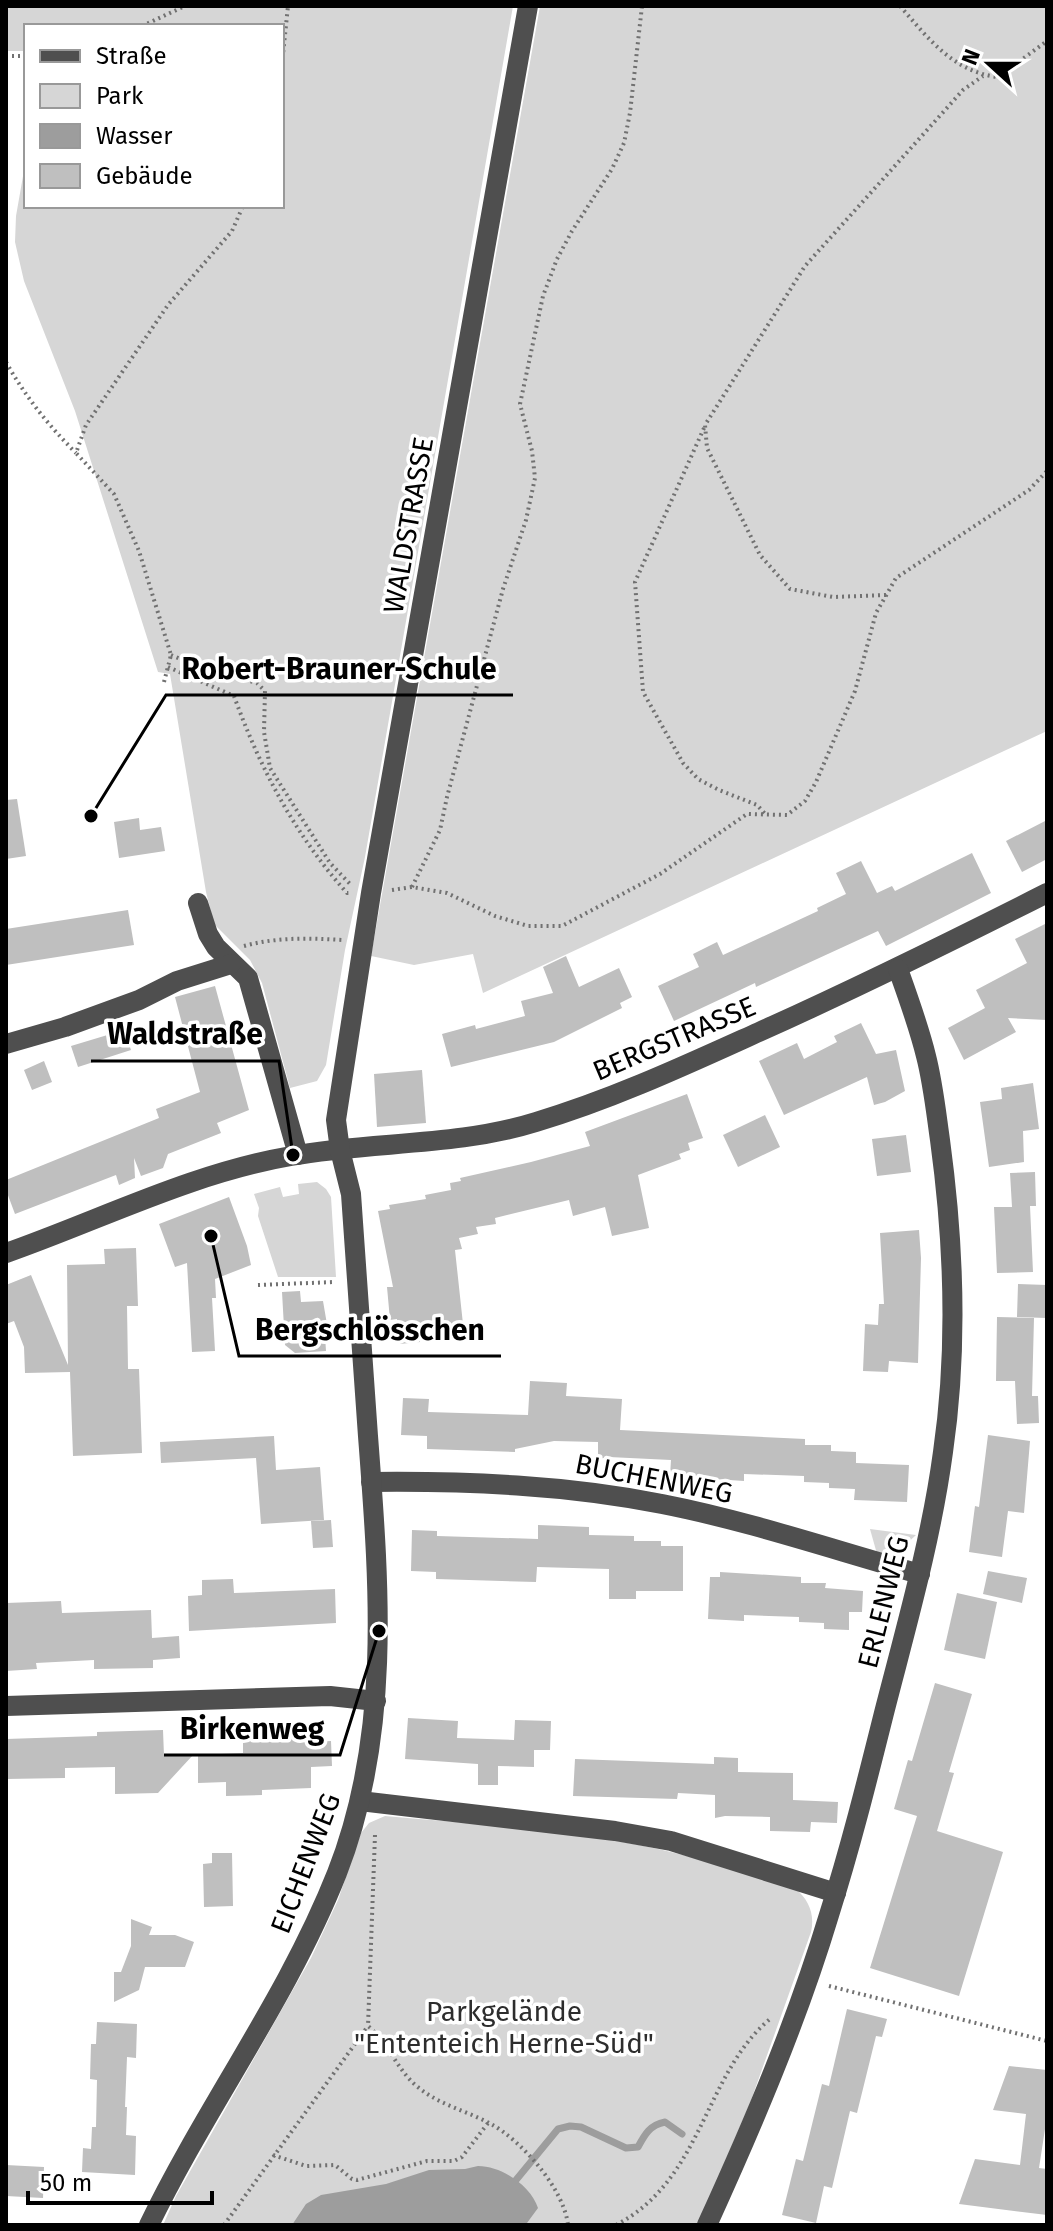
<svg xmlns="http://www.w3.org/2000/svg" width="1053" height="2231" viewBox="0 0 1053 2231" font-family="'Fira Sans',sans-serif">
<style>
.green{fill:#d6d6d6}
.water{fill:#9d9d9d}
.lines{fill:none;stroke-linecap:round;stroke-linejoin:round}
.stream{stroke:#9d9d9d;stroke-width:7}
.building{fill:#bfbfbf}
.path{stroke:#717171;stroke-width:4;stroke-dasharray:2 4;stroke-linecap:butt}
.minor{stroke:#4f4f4f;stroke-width:20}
.labels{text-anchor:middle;stroke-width:7;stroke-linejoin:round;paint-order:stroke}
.street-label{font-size:28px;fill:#000;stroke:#fff}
.park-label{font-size:28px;fill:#2d2d2d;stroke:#fff}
.leader{fill:none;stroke:#000;stroke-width:3}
.callout-dot{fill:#000;stroke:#fff;stroke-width:3}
.callout-label{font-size:30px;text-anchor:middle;font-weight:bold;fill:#000;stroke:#fff;stroke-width:7;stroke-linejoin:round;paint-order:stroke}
</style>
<rect width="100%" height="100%" fill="#fff"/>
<g class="green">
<path d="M6,6H513L365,857L345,950L326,1065L317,1081L290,1088L262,983L250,960L214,924L206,892L170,674L158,672L75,411L24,281L15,242L16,216L26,159V206H282V26H26V51H6Z"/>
<path d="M540,6H1047V731L483,993L473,954L414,965L371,956Z"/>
<path d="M317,1182L326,1189L331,1197L336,1277H278L258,1216L259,1208L254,1194L280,1187L283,1197L299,1194L298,1184Z"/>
<path d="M870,1529L916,1535L902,1548L877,1554Z"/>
<path d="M385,1816C484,1825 587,1830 683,1855C721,1865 758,1877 795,1888C809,1900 815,1914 811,1932L750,2103L698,2225H163L176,2196L311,1958L338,1900L361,1833L369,1823Z"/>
</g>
<path class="water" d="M478,2166C502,2166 531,2186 538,2208L527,2223L292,2225L306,2204L321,2195L386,2184L429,2170L465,2169Z"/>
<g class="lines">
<path class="stream" d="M516,2180L558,2129L570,2126L581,2127L626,2148L638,2147C645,2134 650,2125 665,2122L682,2134"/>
</g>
<g class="building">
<path d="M17,799L26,856L6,859V800Z"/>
<path d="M139,818L140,830L161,827L165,851L119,858L114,822Z"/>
<path d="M1047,820V859L1022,872L1006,841Z"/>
<path d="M972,853L991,893L886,946L878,931L756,987L755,983L674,1021L658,986L699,967L693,954L717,942L723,955L818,911L817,908L846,894L836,873L861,861L877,893L892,886L895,891Z"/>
<path d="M128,910L134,945L6,965V929Z"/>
<path d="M1047,923V1020L1008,1018L1016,1032L964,1060L948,1028L985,1008L976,990L1027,963L1015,939Z"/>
<path d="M566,956L579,987L619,968L632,997L620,1003L622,1008L554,1042L451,1067L442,1034L475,1025L476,1029L525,1016L521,1001L553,993L543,967Z"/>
<path d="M215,986L249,1110L217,1123L221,1133L168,1154L163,1168L141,1176L134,1158L135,1178L119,1185L116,1175L15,1214L6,1190V1180L159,1118L156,1109L200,1092L175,997Z"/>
<path d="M861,1023L876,1054L896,1050L905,1091L885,1102L874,1105L867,1077L784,1115L759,1061L797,1043L804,1059L837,1042L834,1036Z"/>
<path d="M124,1030L131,1050L78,1067L71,1046Z"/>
<path d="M44,1061L52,1082L32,1090L24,1070Z"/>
<path d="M422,1070L426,1123L377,1127L374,1074Z"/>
<path d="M1033,1083L1039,1129L1023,1131L1024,1162L989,1167L980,1102L1002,1099L1001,1088Z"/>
<path d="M687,1094L703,1138L688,1143L690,1150L679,1154L681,1159L638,1175L649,1228L612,1236L605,1207L573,1216L569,1200L495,1218L496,1224L476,1227L478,1234L459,1238L462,1249L455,1250L463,1324L419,1329L420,1342L399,1344L397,1319L390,1320L387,1287H393L378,1211L390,1209L389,1205L426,1199L425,1195L451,1190L450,1183L461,1181L460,1178L531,1162L590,1146L585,1132Z"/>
<path d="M765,1115L780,1147L738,1167L723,1135Z"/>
<path d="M906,1135L911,1172L877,1176L872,1139Z"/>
<path d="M1035,1172L1036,1206H1030L1033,1272L997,1273L994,1207H1012L1010,1173Z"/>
<path d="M229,1197L247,1246L251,1265L215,1279L216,1298H212L215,1351L192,1352L187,1263L175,1267L159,1224Z"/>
<path d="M919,1230L921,1258L918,1363L889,1361L888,1372L863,1371L865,1324L878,1325L879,1304H884L880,1233Z"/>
<path d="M136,1248L138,1306H127L128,1369H139L142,1453L73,1456L70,1372L25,1373L24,1347L14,1321L6,1324V1285L31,1275L68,1365L67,1265L105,1264L104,1249Z"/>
<path d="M1018,1284L1047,1285L1046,1318L1017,1317Z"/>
<path d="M300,1291L301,1302L323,1301L329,1336H325L326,1351L295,1353L285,1345L282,1292Z"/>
<path d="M997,1317L1034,1318L1032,1396H1038L1039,1423L1017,1424L1015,1381H996Z"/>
<path d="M530,1381L567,1383L566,1396L622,1399L620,1430L805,1439V1445H831V1451L856,1452V1463L909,1465L907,1502L854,1500L855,1489L829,1488V1483L804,1482V1476L744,1474V1481L670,1476L671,1460L609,1457L598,1459V1442L554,1441L515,1449V1452L427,1449V1436L401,1435L403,1398L429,1399L428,1412L528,1415Z"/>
<path d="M988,1435L1030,1441L1024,1513L1008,1511L1002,1557L969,1552L975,1506L979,1507Z"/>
<path d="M274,1436L276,1470L320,1467L324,1520L261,1524L256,1458L161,1463L160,1442Z"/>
<path d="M331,1520L333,1547L313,1548L311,1521Z"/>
<path d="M538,1525L589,1527V1535L634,1536V1541H661V1546H683V1591H636V1599H609V1569L537,1567L536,1582L436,1579V1572L411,1571L412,1530L437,1531V1536L538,1539Z"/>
<path d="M988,1571L1027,1578L1022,1603L983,1594Z"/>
<path d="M720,1572L801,1577V1583H826L825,1588L863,1591L862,1612H849V1630L824,1629V1623L799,1622V1617L744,1615V1621L708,1619L710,1577H720Z"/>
<path d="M233,1579L234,1593L335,1589L336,1623L189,1631L188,1596L202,1595V1580Z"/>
<path d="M957,1593L997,1602L985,1659L944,1650Z"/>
<path d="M61,1601L62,1613L151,1610L152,1638L179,1636L180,1658L153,1660V1668L94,1669V1660L36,1663L37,1669L6,1671V1603Z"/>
<path d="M935,1683L972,1694L949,1772L954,1773L937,1831L1003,1852L959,1996L870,1968L917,1816L894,1809L908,1760L912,1761Z"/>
<path d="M408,1718L458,1721L457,1738L514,1740L515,1720L551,1721L550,1750H534V1767L498,1766V1785H478V1764L405,1759Z"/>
<path d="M163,1730L164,1756L193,1755L158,1793L115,1794V1767L65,1768V1778L6,1779V1739L97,1736V1732Z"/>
<path d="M310,1737V1742L331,1741L332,1766L311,1767V1788L262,1790V1795L226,1796V1782L198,1783V1755L243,1753V1739Z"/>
<path d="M714,1757L738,1758V1772L793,1773V1800L838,1802L837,1823L811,1822L810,1832L770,1831V1817L725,1816L715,1818V1795L678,1793L677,1799L573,1796L575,1759L714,1764Z"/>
<path d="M212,1853H232L233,1906L204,1907L203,1864L212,1863Z"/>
<path d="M131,1919L152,1927L149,1935H175L194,1942L185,1967H145L139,1990L114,2002V1972H121L131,1946Z"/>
<path d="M847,2009L887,2019L882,2037L876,2036L857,2113L850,2111L832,2188L824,2186L816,2223L782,2215L796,2159L803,2161L822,2084L829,2086Z"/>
<path d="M97,2022L137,2024L136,2058L127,2057L125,2107H127L126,2135L136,2136L135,2175L82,2172L83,2148L91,2149L92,2127H96L97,2080L90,2079L91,2044H96Z"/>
<path d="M1009,2066L1047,2070V2116L1039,2168L1047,2169V2215L959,2204L975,2159L1020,2165L1026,2114L993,2110Z"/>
<path d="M6,2165L44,2167L43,2198L6,2196Z"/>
</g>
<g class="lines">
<g class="path">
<path d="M900,6C928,38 953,72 998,77L1047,41"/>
<path d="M142,26L185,6"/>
<path d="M6,56H26"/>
<path d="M282,64L288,6"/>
<path d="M6,362C25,396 48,425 76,453"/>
<path d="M704,428L635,582L643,692L683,763L698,779L719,790L757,805L767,816"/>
<path d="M886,595L833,597L790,589L760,555L707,448L705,425L805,266L963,90L983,76"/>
<path d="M171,655L197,666L257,683L265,691L264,732L270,768L330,863L350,884"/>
<path d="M168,667L234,696C260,768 295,835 347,893H351"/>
<path d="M164,682L171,655L139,551L114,494L76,453L86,425L168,305L232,231L243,206"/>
<path d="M412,887L440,830L447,797L503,589L526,520L535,478L532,451L520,404L543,296L557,259L572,231L612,169L624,143L630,113L642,6"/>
<path d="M392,890L412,887L447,893L495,916L528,926H562L660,874L747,814L787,815L805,801L816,782L855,691L876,613L896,578L1029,490L1047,471"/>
<path d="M244,946C277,937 309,938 343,940"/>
<path d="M258,1285L335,1282"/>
<path d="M375,1835L368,2026C389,2043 397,2071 419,2088C440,2105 467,2111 491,2124C522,2141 564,2189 568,2225"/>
<path d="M829,1986L1047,2041"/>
<path d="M273,2155L306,2166L335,2165L352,2179L357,2180L427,2161H454L462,2157L488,2123"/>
<path d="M224,2225L368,2026"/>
<path d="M616,2225C703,2180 704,2074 770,2019"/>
</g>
<g class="minor">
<path d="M198,903L208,934L216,947L248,978L298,1155"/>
<path d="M6,1044L65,1027L139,1000L177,981L231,964"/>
<path d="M6,1253C100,1220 192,1173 291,1156C372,1141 456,1147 536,1122C613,1099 686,1065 759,1032C857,988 952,941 1047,893"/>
<path d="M371,1482C469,1481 566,1485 662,1504C749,1521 834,1550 920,1574"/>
<path d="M6,1706L330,1696L376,1701"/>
<path d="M360,1801L615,1831L671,1841L836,1893"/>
<path d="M149,2225C207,2105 288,1997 337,1873C392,1733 379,1582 368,1436C362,1355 357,1274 351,1194L340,1150L336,1120L371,893L528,6"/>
<path d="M707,2225C753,2124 797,2021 829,1915C850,1849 867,1781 884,1713C906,1627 931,1541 943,1452C958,1349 954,1243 940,1140C936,1112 933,1083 926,1056C919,1027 908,997 898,969"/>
</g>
</g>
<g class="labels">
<g class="street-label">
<text transform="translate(408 525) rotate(-80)" y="10">WALDSTRASSE</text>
<text transform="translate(674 1038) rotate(-23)" y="10">BERGSTRASSE</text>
<text transform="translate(654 1478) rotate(11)" y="10">BUCHENWEG</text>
<text transform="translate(883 1602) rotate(-76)" y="10">ERLENWEG</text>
<text transform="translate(305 1863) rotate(-69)" y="10">EICHENWEG</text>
</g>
<g class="park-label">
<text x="504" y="2021">Parkgelände<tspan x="504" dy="32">"Ententeich Herne-Süd"</tspan></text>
</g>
</g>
<path class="leader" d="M91 816L166 695H513M293 1155L279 1061H91M211 1236L239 1356H501M379 1631L340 1755H164"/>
<g class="callout-dot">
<circle cx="91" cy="816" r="8"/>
<circle cx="293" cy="1155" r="8"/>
<circle cx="211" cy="1236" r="8"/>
<circle cx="379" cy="1631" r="8"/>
</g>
<g class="callout-label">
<text x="339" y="679">Robert-Brauner-Schule</text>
<text x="185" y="1044">Waldstraße</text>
<text x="370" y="1340">Bergschlösschen</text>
<text x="252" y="1739">Birkenweg</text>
</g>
<rect width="1053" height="2231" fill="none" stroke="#000000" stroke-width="16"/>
<rect x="24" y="24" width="260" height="184" fill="#ffffff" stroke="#999999" stroke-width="2"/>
<rect x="40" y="50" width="40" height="12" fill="#4f4f4f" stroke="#999999" stroke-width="2"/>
<text x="96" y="64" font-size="24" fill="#000000">Straße</text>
<rect x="40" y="84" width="40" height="24" fill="#d6d6d6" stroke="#999999" stroke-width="2"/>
<text x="96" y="104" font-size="24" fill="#000000">Park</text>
<rect x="40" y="124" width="40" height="24" fill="#9d9d9d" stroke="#999999" stroke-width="2"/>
<text x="96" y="144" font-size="24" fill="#000000">Wasser</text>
<rect x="40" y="164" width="40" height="24" fill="#bfbfbf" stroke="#999999" stroke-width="2"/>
<text x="96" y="184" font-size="24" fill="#000000">Gebäude</text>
<g transform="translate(989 64) rotate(291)" stroke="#ffffff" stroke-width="6" paint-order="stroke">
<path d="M0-6L14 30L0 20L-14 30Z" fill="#000000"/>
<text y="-12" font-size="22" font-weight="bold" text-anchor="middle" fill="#000000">N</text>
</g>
<path d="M28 2191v12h184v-12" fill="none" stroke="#000000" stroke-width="4"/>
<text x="40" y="2191" font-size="24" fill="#000000" stroke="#ffffff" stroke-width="6" paint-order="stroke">50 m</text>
</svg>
